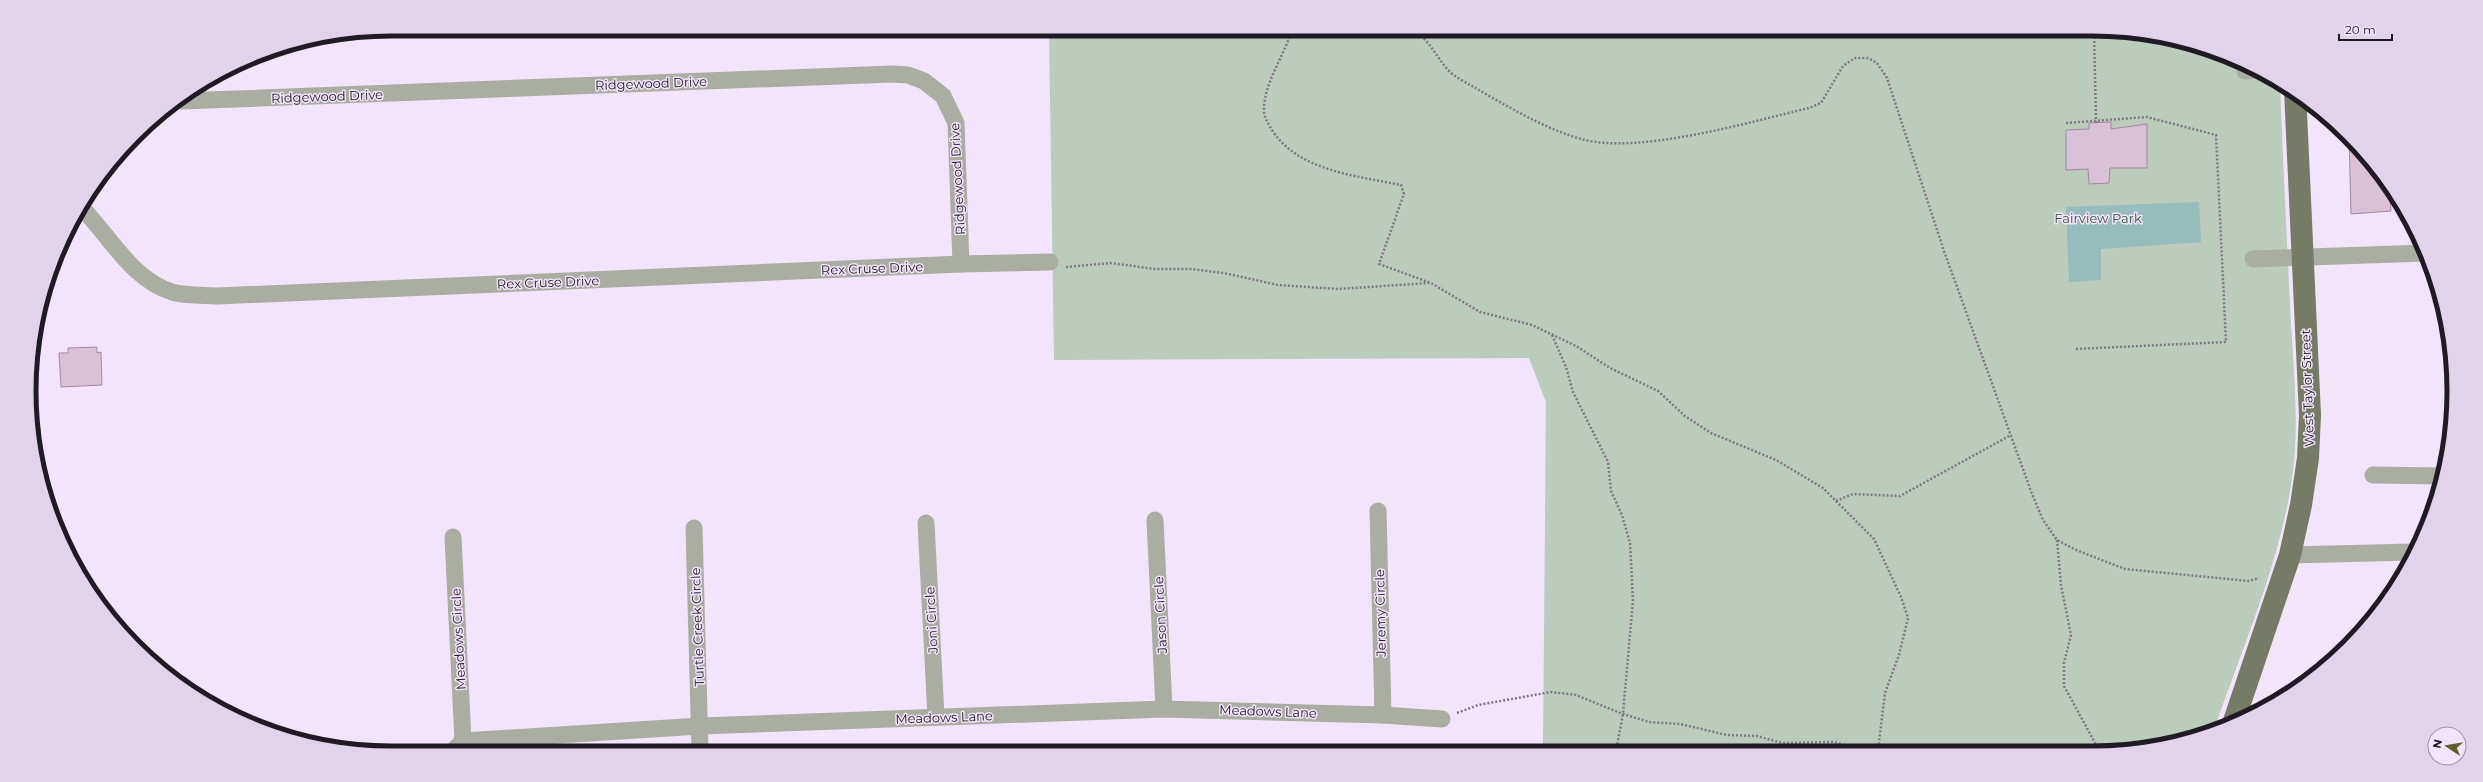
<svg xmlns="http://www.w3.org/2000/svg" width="2483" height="782" viewBox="0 0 2483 782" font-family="Montserrat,sans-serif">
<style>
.green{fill:#bbcbbc}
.water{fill:#96bcbc}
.building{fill:#dbc1d6;stroke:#a3899f}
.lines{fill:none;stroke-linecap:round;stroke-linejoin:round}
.path{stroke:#807686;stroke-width:2.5;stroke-dasharray:2 2;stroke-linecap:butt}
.minor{stroke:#aaada1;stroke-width:17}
.major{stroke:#757b64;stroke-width:22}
.labels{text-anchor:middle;stroke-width:3;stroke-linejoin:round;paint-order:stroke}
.street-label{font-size:13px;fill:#201a24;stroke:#f2e4fb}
.park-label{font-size:13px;fill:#2f5736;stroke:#f2e4fb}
.rim{fill:none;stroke:#201a24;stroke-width:5}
</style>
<rect width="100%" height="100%" fill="#f2e4fb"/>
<path class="green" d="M1049,29H2092L2163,36L2231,57L2280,83C2283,163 2287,243 2291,324C2294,376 2300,433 2291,485C2278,567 2242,649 2215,727L2139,750L1543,751L1546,402L1529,358L1054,360Z"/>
<path class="water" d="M2199,202L2201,242L2101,249V280L2069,282L2066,207Z"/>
<g class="building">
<path d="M2111,122V129L2147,124V168H2110L2109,183L2089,184L2088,169L2066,170V130L2089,129V123Z"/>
<path d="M2349,136L2389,185L2391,211L2351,214Z"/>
<path d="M97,347V353L101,352L102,385L61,387L59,353H68V348Z"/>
</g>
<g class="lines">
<g class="path">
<path d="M1292,29C1285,55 1264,82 1264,110C1264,118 1268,123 1272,130C1298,171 1357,176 1401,185L1404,194L1379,264L1431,283L1480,312L1532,325L1576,346L1610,368L1658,391L1685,416L1711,433L1776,460L1823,488L1874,539L1901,597L1908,618L1899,655L1885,693L1878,750"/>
<path d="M1411,29C1429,38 1436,57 1449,71C1455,77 1465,82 1472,86C1505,105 1545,129 1581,139C1639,155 1749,122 1809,108L1821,103L1843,66L1855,58H1868L1877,63L1887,78L1944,251L2032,494L2043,520L2057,540L2076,550L2125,569L2249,581L2259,578"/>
<path d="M2094,29L2096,123"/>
<path d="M2066,123L2147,117L2216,135L2226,342L2075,349"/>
<path d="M1066,267L1111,263L1155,269H1191L1224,273L1278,285L1338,289L1429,283"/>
<path d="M1552,335L1566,367L1573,392L1608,462L1611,491L1622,515L1630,543L1633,600L1623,714L1616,751"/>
<path d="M1836,501L1853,494L1900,496L2011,435"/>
<path d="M2057,540L2061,585L2071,635L2064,663V686L2099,750"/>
<path d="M1457,713L1478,705L1551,692L1576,695L1623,714L1649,722L1680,724L1727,735L1757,736L1782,743L1834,742L1863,750"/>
</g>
<g class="minor">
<path d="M2245,71L2256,70"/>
<path d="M181,101L892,74L908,75L924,81L943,96L956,123L961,264"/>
<path d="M81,207C110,236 131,279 172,292C186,296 204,295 218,296L961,264L1050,262"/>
<path d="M2253,259L2427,253"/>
<path d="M2373,475L2442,476"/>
<path d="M1378,511L1383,715"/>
<path d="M1155,520L1164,709"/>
<path d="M926,523L936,717"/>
<path d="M694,528L700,752"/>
<path d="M453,537L463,741"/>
<path d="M2290,555L2413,552"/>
<path d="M451,753L463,741L700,726L1164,709L1383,715L1442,719"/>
</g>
<path class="major" d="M2234,721L2290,555L2301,505L2308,458L2310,415L2295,91"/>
</g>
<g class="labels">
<g class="street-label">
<text transform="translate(651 83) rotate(-2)" y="5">Ridgewood Drive</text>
<text transform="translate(327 96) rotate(-2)" y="5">Ridgewood Drive</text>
<text transform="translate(957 179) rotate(-93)" y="5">Ridgewood Drive</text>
<text transform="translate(872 268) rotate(-2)" y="5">Rex Cruse Drive</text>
<text transform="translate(548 282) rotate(-2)" y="5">Rex Cruse Drive</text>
<text transform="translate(2307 388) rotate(-92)" y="5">West Taylor Street</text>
<text transform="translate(1380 613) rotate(-91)" y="5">Jeremy Circle</text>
<text transform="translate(1160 615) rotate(-93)" y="5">Jason Circle</text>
<text transform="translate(931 620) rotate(-93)" y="5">Joni Circle</text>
<text transform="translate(697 627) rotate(-92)" y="5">Turtle Creek Circle</text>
<text transform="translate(458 639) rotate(-93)" y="5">Meadows Circle</text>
<text transform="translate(1268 711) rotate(2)" y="5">Meadows Lane</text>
<text transform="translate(944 717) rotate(-2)" y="5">Meadows Lane</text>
</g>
<g class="park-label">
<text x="2098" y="223">Fairview Park</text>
</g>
</g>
<path d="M0 0H2483V782H0ZM391 36H2092A355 355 0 0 1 2447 391V391A355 355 0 0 1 2092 746H391A355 355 0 0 1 36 391V391A355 355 0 0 1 391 36Z" fill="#e1d4ea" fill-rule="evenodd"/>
<path class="rim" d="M391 36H2092A355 355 0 0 1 2447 391V391A355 355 0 0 1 2092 746H391A355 355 0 0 1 36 391V391A355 355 0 0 1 391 36Z"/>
<g transform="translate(2447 746) rotate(282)"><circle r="19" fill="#f2e4fb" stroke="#9e93a5"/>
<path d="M0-3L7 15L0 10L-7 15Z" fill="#5d5d2a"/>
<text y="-6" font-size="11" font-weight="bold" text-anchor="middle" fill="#201a24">N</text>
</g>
<path d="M2339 34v6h53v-6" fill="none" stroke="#201a24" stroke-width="2"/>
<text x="2345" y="34" font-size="12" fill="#201a24" stroke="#f2e4fb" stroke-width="3" paint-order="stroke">20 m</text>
</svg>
